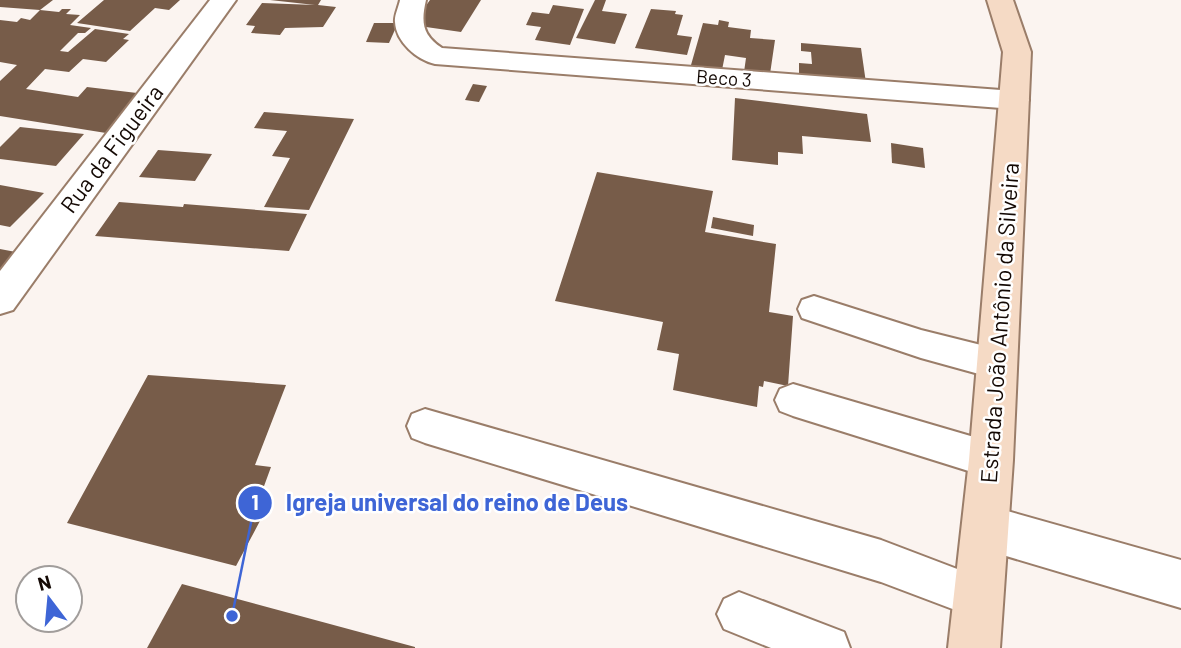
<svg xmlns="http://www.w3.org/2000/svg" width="1181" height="648" viewBox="0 0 1181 648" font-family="Barlow,sans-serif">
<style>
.building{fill:#775c49}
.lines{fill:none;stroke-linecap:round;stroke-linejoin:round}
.service-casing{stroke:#9a7d69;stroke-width:4}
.minor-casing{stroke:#9a7d69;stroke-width:4}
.secondary-casing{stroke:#9a7d69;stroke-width:4}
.service{fill:#fff;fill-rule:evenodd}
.minor{fill:#fff;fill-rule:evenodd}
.secondary{fill:#f5dac5;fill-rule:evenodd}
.labels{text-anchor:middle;stroke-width:5;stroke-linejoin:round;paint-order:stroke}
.far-street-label{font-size:19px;fill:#140904;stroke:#fff}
.street-label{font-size:23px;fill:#140904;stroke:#fff}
.leader{fill:none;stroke:#3e65d6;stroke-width:2.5}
.callout-dot{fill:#3e65d6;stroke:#fff;stroke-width:2.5}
.mark-label{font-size:21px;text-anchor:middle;font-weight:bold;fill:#fff}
.callout-label{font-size:24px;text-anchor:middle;font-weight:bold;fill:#3e65d6;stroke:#fff;stroke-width:5;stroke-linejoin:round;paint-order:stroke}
</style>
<rect width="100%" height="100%" fill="#fbf4f0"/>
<g class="building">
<path d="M0,0H53L40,10L0,7Z"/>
<path d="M104,0H180L169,10L155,8L130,31L77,23Z"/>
<path d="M270,0H321L318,5L336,7L323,27L285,28L280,35L251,33L255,26L246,25L262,3L315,5Z"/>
<path d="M430,0H481L461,32L412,25Z"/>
<path d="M595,0H606L602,11L627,14L615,44L576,38Z"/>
<path d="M553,5L584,9L570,45L535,40L541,27L526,25L532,12L549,14Z"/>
<path d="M62,9H71L66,14L80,15L70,25L91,28L85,33H78L60,51L68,52L95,29L129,34L123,39L129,40L106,62L83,59L69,72L45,69L26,89L78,97L87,87L137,93L106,133L0,116V81L17,65L0,62V20L17,22L21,18L30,20L40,10L59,12Z"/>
<path d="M651,9L676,11L675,14L683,15L677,35L692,37L687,55L635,48Z"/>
<path d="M719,20L729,22L728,27L751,30L750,38L775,40L770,74L744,72L746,58L725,55L722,70L691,65L703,23L718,25Z"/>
<path d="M374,23H398L389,43L366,42Z"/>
<path d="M801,43L861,48L866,83L799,77V63L812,64L811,52L801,51Z"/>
<path d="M473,84L487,86L479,102L465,100Z"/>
<path d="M735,98L867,114L871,142L802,136L803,154L778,152V165L732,160Z"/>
<path d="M264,112L354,119L309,210L264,207L290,158L272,156L287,131L254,128Z"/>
<path d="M20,127L84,134L56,166L0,159V147Z"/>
<path d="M891,143L923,148L925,168L892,163Z"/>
<path d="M158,150L212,154L195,181L139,177Z"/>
<path d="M597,172L713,191L705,232L776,244L769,312L793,316L788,386L764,381L763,387L759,386L757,407L673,390L679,354L657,350L663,322L555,301Z"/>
<path d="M0,185L44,193L10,227L0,225Z"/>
<path d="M119,202L183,207L184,204L307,214L289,251L95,236Z"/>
<path d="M713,217L754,225L753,236L711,228Z"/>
<path d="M0,249L21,253L0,275Z"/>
<path d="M148,375L286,385L255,465L271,467L252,519H261L236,566L67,523Z"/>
<path d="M182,584L415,647V648H147Z"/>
</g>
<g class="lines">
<defs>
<g id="service">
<path d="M814,296L921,330L997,349L1009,353L1014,364L1009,375L997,379L921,358L802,318L798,309L802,300Z"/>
<path d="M793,384L991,442L1004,447L1010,460L1004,473L991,478L793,416L780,411L775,400L780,389Z"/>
<path d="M425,409L881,540L994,583L1000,598L994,613L979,619L881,582L425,443L412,438L407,426L412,414Z"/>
<path d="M739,592L844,632L850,648H771L724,629L717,614L724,599Z"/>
</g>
<g id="minor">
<path d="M210,0H236L13,310L0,314V271Z"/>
<path d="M400,0H426C421,22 422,35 442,48L1014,91L1024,93L1029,100L1024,107L1014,109L435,64C417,60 396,42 395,22C394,16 399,6 400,0Z"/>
<path d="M986,505L1181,560V608L969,545L963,528L969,511Z"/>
</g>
<path id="secondary" d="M987,0H1013L1031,52L1013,460L1000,648H948L969,460L1003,52Z"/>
</defs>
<use href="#service" class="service-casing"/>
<use href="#minor" class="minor-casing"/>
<use href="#secondary" class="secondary-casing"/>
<use href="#service" class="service"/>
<use href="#minor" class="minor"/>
<use href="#secondary" class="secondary"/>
</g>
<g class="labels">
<g class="far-street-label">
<text transform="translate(724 78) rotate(4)" y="7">Beco 3</text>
</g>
<g class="street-label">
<text transform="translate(112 149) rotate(-53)" y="8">Rua da Figueira</text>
<text transform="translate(1000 323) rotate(-86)" y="8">Estrada João Antônio da Silveira</text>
</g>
</g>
<path class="leader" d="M232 616L255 503"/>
<g class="callout-dot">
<circle cx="232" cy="616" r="7"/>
<circle cx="255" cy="503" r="18"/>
</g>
<g class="mark-label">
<text x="255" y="510">1</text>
</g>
<g class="callout-label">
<text x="457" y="511">Igreja universal do reino de Deus</text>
</g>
<g transform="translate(49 599) rotate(344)"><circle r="33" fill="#ffffff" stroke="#a19d9b" stroke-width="2"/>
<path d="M0-5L12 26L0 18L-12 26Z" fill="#3e65d6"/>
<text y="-10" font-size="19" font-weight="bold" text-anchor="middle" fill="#140904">N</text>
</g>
</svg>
